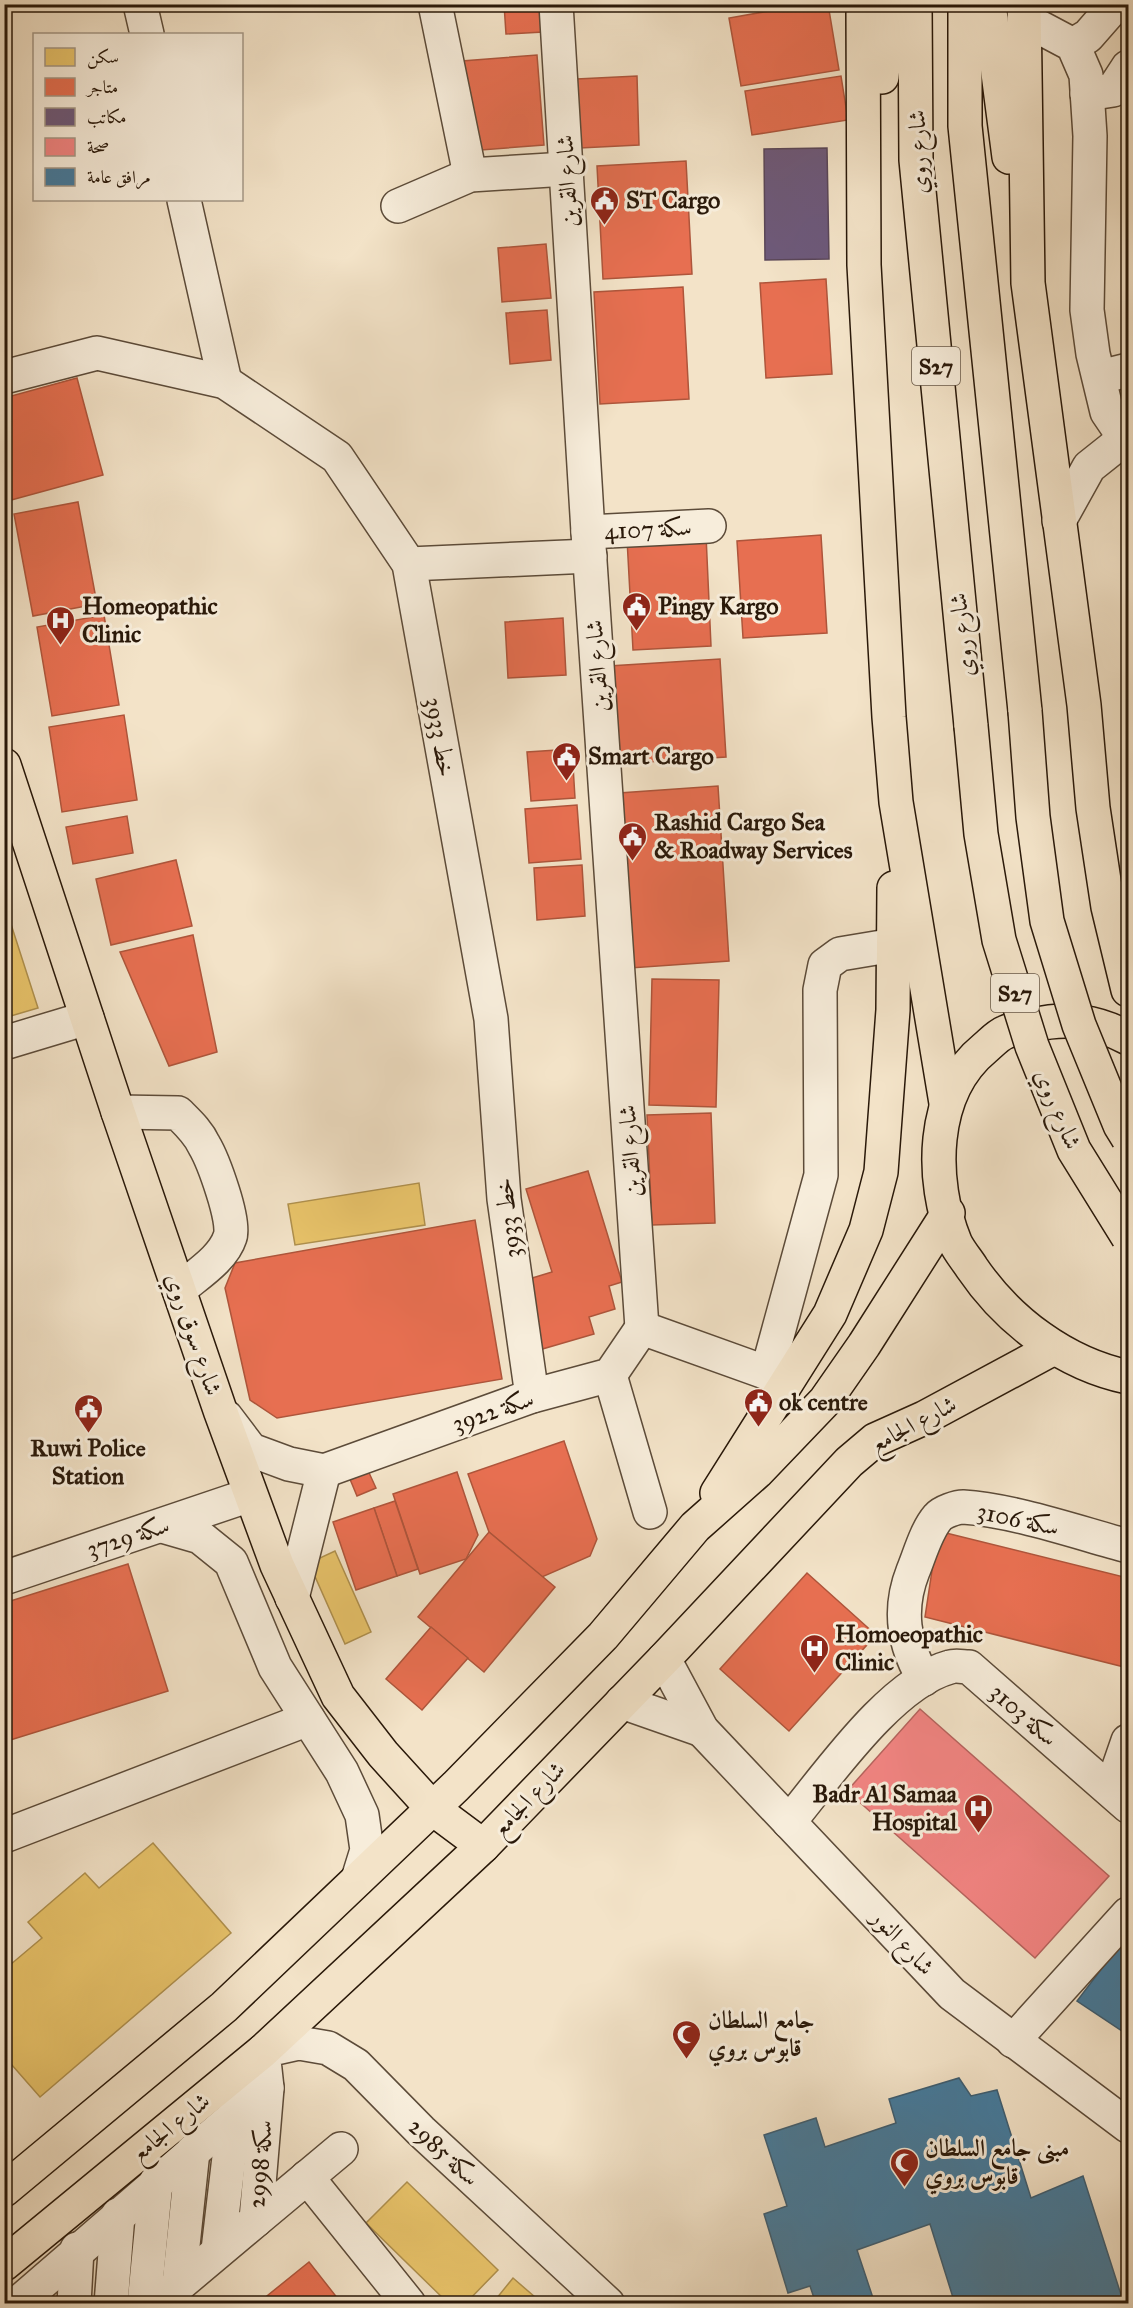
<svg xmlns="http://www.w3.org/2000/svg" width="1133" height="2308" viewBox="0 0 1133 2308" font-family="'IM FELL Great Primer',Amiri,serif">
<style>
.homes{fill:#e9c46a;stroke:#af904d;stroke-width:1.5}
.shops{fill:#e76f51;stroke:#ae553b;stroke-width:1.5}
.offices{fill:#6d597a;stroke:#594658;stroke-width:1.5}
.health{fill:#f28482;stroke:#b6645e;stroke-width:1.5}
.public{fill:#457b9d;stroke:#3d5d71;stroke-width:1.5}
.lines{fill:none;stroke-linecap:round;stroke-linejoin:round}
.minor-casing{stroke:#5c4b39;stroke-width:36}
.major-casing{stroke:#291809;stroke-width:36}
.minor{stroke:#f7eddb;stroke-width:33}
.major{stroke:#f3e3c8;stroke-width:33}
.major-bridge-casing{stroke:#291809;stroke-width:36;stroke-linecap:butt}
.major-bridge{stroke:#f3e3c8;stroke-width:33}
.labels{text-anchor:middle;stroke-width:6;stroke-linejoin:round;paint-order:stroke}
.shield{fill:#f7eddb;stroke:#675848;stroke-width:1.5}
.shield-label{font-size:22px;font-weight:bold;fill:#291809}
.street-label{font-size:24px;fill:#291809;stroke:#f7eddb}
.poi-label{font-size:24px;font-weight:bold;fill:#291809;stroke:#f7eddb;text-anchor:start}
</style>
<rect width="100%" height="100%" fill="#f3e3c8"/>
<filter id="stains"><feTurbulence type="fractalNoise" baseFrequency=".00333" numOctaves="4"/><feColorMatrix values="0 0 0 0 .2 0 0 0 0 .09 0 0 0 0 .02 0 0 0 .5 -.17"/></filter>
<radialGradient id="worn" r=".72"><stop offset=".6" stop-color="#630" stop-opacity="0"/><stop offset="1" stop-color="#630" stop-opacity=".3"/></radialGradient>
<g class="homes">
<path d="M9,918L38,1008L4,1018V919Z"/>
<path d="M419,1183L425,1225L295,1245L288,1204Z"/>
<path d="M335,1551L371,1632L345,1644L309,1563Z"/>
<path d="M153,1843L231,1933L40,2097L4,2056V1970L42,1938L28,1922L85,1873L99,1888Z"/>
<path d="M407,2182L498,2270L465,2304H449L366,2223Z"/>
<path d="M513,2278L543,2304H492Z"/>
</g>
<g class="shops">
<path d="M504,4H542L543,32L506,34Z"/>
<path d="M809,4H828L839,70L741,86L729,18Z"/>
<path d="M537,55L544,145L468,151L462,61Z"/>
<path d="M637,76L639,145L580,148L577,79Z"/>
<path d="M841,76L848,120L752,135L745,91Z"/>
<path d="M686,161L692,274L603,279L597,166Z"/>
<path d="M546,244L551,298L502,302L498,248Z"/>
<path d="M826,279L832,374L766,378L760,283Z"/>
<path d="M683,287L689,399L600,404L594,292Z"/>
<path d="M547,310L551,360L510,364L506,313Z"/>
<path d="M77,378L103,475L4,502V398Z"/>
<path d="M78,502L97,604L33,616L14,514Z"/>
<path d="M706,535L711,646L633,650L627,539Z"/>
<path d="M821,535L827,633L743,638L737,541Z"/>
<path d="M104,615L119,705L52,716L37,627Z"/>
<path d="M563,618L566,675L508,678L505,622Z"/>
<path d="M720,659L726,757L615,764L609,666Z"/>
<path d="M124,715L137,800L62,812L49,727Z"/>
<path d="M572,749L575,798L531,801L527,752Z"/>
<path d="M718,786L729,961L630,968L619,793Z"/>
<path d="M577,805L581,859L529,863L525,809Z"/>
<path d="M127,816L133,853L73,864L66,827Z"/>
<path d="M176,860L192,926L111,945L96,879Z"/>
<path d="M582,865L585,916L537,920L534,868Z"/>
<path d="M193,935L217,1052L169,1066L120,952Z"/>
<path d="M652,979L719,980L716,1107L649,1105Z"/>
<path d="M711,1113L715,1223L652,1225L647,1115Z"/>
<path d="M588,1171L622,1282L609,1286L615,1309L589,1317L594,1334L539,1350L519,1282L552,1272L526,1189Z"/>
<path d="M475,1220L502,1379L277,1418L250,1400L225,1288L235,1263Z"/>
<path d="M564,1441L597,1539L590,1556L542,1577L489,1532L468,1474Z"/>
<path d="M365,1464L376,1488L357,1496L347,1472Z"/>
<path d="M457,1472L478,1535L466,1559L420,1574L393,1494Z"/>
<path d="M395,1501L418,1569L397,1576L374,1508Z"/>
<path d="M374,1508L397,1576L356,1590L333,1522Z"/>
<path d="M4,1517L10,1536L4,1537Z"/>
<path d="M938,1531L1128,1578V1668L925,1617Z"/>
<path d="M489,1532L555,1587L484,1672L418,1617Z"/>
<path d="M128,1564L168,1691L4,1742V1603Z"/>
<path d="M807,1573L876,1635L789,1731L720,1669Z"/>
<path d="M431,1627L468,1658L422,1710L386,1679Z"/>
<path d="M309,2262L342,2304H257Z"/>
</g>
<path class="offices" d="M827,148L829,259L765,260L764,149Z"/>
<path class="health" d="M920,1709L1109,1876L1035,1958L847,1791Z"/>
<g class="public">
<path d="M1128,1934V2035L1077,2001Z"/>
<path d="M959,2078L971,2096L997,2090L1031,2198L1083,2176L1124,2304H955L930,2224L857,2250L875,2304H816L810,2286L788,2293L764,2214L787,2206L764,2135L816,2118L825,2147L896,2123L889,2099Z"/>
</g>
<g class="lines">
<defs>
<g id="minor">
<path d="M140,4L147,34"/>
<path d="M435,4L470,175"/>
<path d="M556,4L588,532L642,1328"/>
<path d="M1024,19L1073,45L1086,75L1090,136L1087,310L1093,354L1107,412L1128,443"/>
<path d="M1073,45L1088,36L1116,4"/>
<path d="M1087,94L1113,90L1128,67"/>
<path d="M184,200L225,382"/>
<path d="M398,206L470,175L566,169"/>
<path d="M4,377L97,353L225,382L337,457L409,564L491,1019L504,1199L532,1396"/>
<path d="M1100,377L1128,370"/>
<path d="M1059,521L1089,467L1128,436"/>
<path d="M588,532L709,526"/>
<path d="M409,564L590,556"/>
<path d="M4,1043L87,1018"/>
<path d="M118,1112L178,1113C188,1123 198,1132 204,1145C213,1160 236,1222 230,1237C223,1259 196,1275 179,1290"/>
<path d="M642,1328L787,1380"/>
<path d="M767,1373L821,1175L820,990L825,965L840,954L894,945"/>
<path d="M610,1375L650,1512"/>
<path d="M226,1417L251,1450L289,1464L324,1471"/>
<path d="M324,1471L532,1396L610,1375L642,1328"/>
<path d="M162,1526L200,1537L231,1562L275,1667L342,1772L362,1815L367,1850L358,1879"/>
<path d="M4,1578L250,1495"/>
<path d="M292,1598L324,1471"/>
<path d="M664,1659L702,1730L952,1994L1128,2126"/>
<path d="M924,1679C903,1644 898,1609 913,1571C920,1554 926,1531 938,1517C942,1512 957,1507 963,1507C1013,1510 1079,1533 1128,1546"/>
<path d="M622,1702L702,1730"/>
<path d="M1111,1790L1128,1741"/>
<path d="M789,1822C828,1775 891,1683 950,1667C956,1665 963,1667 969,1667L1128,1806"/>
<path d="M4,1836L308,1719"/>
<path d="M1013,2041L1128,1914"/>
<path d="M307,2177L409,2304"/>
<path d="M256,2220L341,2149"/>
<path d="M218,2250L234,2115"/>
<path d="M179,2283L193,2151"/>
<path d="M17,2304L267,2088"/>
<path d="M74,2304L77,2249"/>
<path d="M111,2304L118,2215"/>
<path d="M144,2304L156,2182"/>
<path d="M156,2304L256,2220L267,2088L263,2051L299,2043L328,2048L356,2065L421,2131L608,2304"/>
</g>
<g id="major">
<path d="M863,4L864,265L889,717L896,802L946,1103"/>
<path d="M915,4L916,160L971,726"/>
<path d="M965,4V126L1025,711"/>
<path d="M989,4L1009,157"/>
<path d="M1024,4L1028,283L1084,705L1093,808L1108,907L1128,990"/>
<path d="M882,77L889,4"/>
<path d="M4,765L118,1112L220,1410L277,1565L338,1696L383,1754L432,1808L483,1846"/>
<path d="M1128,1038C1096,1021 1068,1017 1033,1025C1024,1027 1014,1028 1006,1032C998,1035 991,1043 985,1048C930,1093 930,1180 955,1242C959,1251 967,1260 972,1268C1008,1321 1065,1364 1128,1377"/>
<path d="M717,1493L830,1314L866,1230L881,1172L893,1010L894,888"/>
<path d="M4,2190L224,2007L456,1786L603,1636L695,1527L757,1472L825,1401L864,1345L948,1213"/>
<path d="M4,2264L263,2051L483,1846L664,1659L849,1462L875,1440L924,1418L1054,1348"/>
</g>
</defs>
<use href="#minor" class="minor-casing"/>
<use href="#major" class="major-casing"/>
<use href="#minor" class="minor"/>
<use href="#major" class="major"/>
<defs>
<g id="major-bridge">
<path d="M1025,711L1033,817L1047,921L1079,1025L1120,1125L1128,1138"/>
<path d="M971,726L981,834L999,940L1032,1046L1074,1150L1128,1237"/>
</g>
</defs>
<use href="#major-bridge" class="major-bridge-casing"/>
<use href="#major-bridge" class="major-bridge"/>
</g>
<defs>
<symbol id="civic-pin" viewBox="-11 -11 22 30"><path d="M0 17L-7.5 6A9.5 9.5 0 1 1 7.5 6Z" fill="#8f2418" stroke="#f7eddb"/><path d="M-.6-6.5H3V-4.5H.6V-3L4-1V1h2V6H-6V1h2V-1L-.6-3ZM-1.2 2.5V6h2.4V2.5Z" fill="#fff"/></symbol>
<symbol id="hospital-pin" viewBox="-11 -11 22 30"><path d="M0 17L-7.5 6A9.5 9.5 0 1 1 7.5 6Z" fill="#8f2418" stroke="#f7eddb"/><path d="M-5-5h3v3.5h4V-5h3V5h-3V1.5h-4V5h-3Z" fill="#fff"/></symbol>
<symbol id="mosque-pin" viewBox="-11 -11 22 30"><path d="M0 17L-7.5 6A9.5 9.5 0 1 1 7.5 6Z" fill="#8f2418" stroke="#f7eddb"/><path d="M3.5-4.9A6 6 0 1 0 3.5 4.9A5 5 0 1 1 3.5-4.9Z" fill="#fff"/></symbol>
</defs>
<g fill-rule="evenodd">
<use href="#civic-pin" x="588" y="184" width="33" height="45"/>
<use href="#civic-pin" x="620" y="590" width="33" height="45"/>
<use href="#hospital-pin" x="44" y="604" width="33" height="45"/>
<use href="#civic-pin" x="550" y="740" width="33" height="45"/>
<use href="#civic-pin" x="616" y="820" width="33" height="45"/>
<use href="#civic-pin" x="742" y="1386" width="33" height="45"/>
<use href="#civic-pin" x="72" y="1392" width="33" height="45"/>
<use href="#hospital-pin" x="798" y="1632" width="33" height="45"/>
<use href="#hospital-pin" x="962" y="1792" width="33" height="45"/>
<use href="#mosque-pin" x="670" y="2018" width="33" height="45"/>
<use href="#mosque-pin" x="888" y="2146" width="33" height="45"/>
</g>
<g class="labels">
<g class="shield">
<rect x="912" y="347" width="48" height="38" rx="4.5"/>
<rect x="991" y="974" width="48" height="38" rx="4.5"/>
</g>
<g class="shield-label">
<text x="936" y="374">S27</text>
<text x="1015" y="1001">S27</text>
</g>
<g class="street-label">
<text transform="translate(918 152) rotate(-92)" y="8">شارع روي</text>
<text transform="translate(567 181) rotate(-93)" y="8">شارع القرين</text>
<text transform="translate(648 529) rotate(-3)" y="8">سكة 4107</text>
<text transform="translate(962 635) rotate(-96)" y="8">شارع روي</text>
<text transform="translate(597 666) rotate(-94)" y="8">شارع القرين</text>
<text transform="translate(440 737) rotate(80)" y="8">3933 خط</text>
<text transform="translate(1058 1109) rotate(67)" y="8">شارع روي</text>
<text transform="translate(630 1151) rotate(-94)" y="8">شارع القرين</text>
<text transform="translate(508 1218) rotate(-97)" y="8">3933 خط</text>
<text transform="translate(194 1334) rotate(71)" y="8">شارع سوق روي</text>
<text transform="translate(493 1411) rotate(-19)" y="8">سكة 3922</text>
<text transform="translate(913 1424) rotate(-28)" y="8">شارع الجامع</text>
<text transform="translate(1018 1519) rotate(12)" y="8">سكة 3106</text>
<text transform="translate(128 1537) rotate(-18)" y="8">سكة 3729</text>
<text transform="translate(1024 1715) rotate(41)" y="8">سكة 3103</text>
<text transform="translate(528 1799) rotate(-46)" y="8">شارع الجامع</text>
<text transform="translate(903 1942) rotate(47)" y="8">شارع النور</text>
<text transform="translate(170 2127) rotate(-39)" y="8">شارع الجامع</text>
<text transform="translate(444 2152) rotate(43)" y="8">سكة 2985</text>
<text transform="translate(260 2164) rotate(-85)" y="8">سكة 2998</text>
</g>
<g class="poi-label">
<text x="626" y="208">ST Cargo</text>
<text x="82" y="614">Homeopathic<tspan x="82" dy="28">Clinic</tspan></text>
<text x="658" y="614">Pingy Kargo</text>
<text x="588" y="764">Smart Cargo</text>
<text x="654" y="830">Rashid Cargo Sea<tspan x="654" dy="28">&amp; Roadway Services</tspan></text>
<text x="779" y="1410">ok centre</text>
<text x="88" y="1456" text-anchor="middle">Ruwi Police<tspan x="88" dy="28">Station</tspan></text>
<text x="835" y="1642">Homoeopathic<tspan x="835" dy="28">Clinic</tspan></text>
<text x="957" y="1802" text-anchor="end">Badr Al Samaa<tspan x="957" dy="28">Hospital</tspan></text>
<text x="708" y="2028">جامع السلطان<tspan x="708" dy="28">قابوس بروي</tspan></text>
<text x="925" y="2156">مبنى جامع السلطان<tspan x="925" dy="28">قابوس بروي</tspan></text>
</g>
</g>
<rect width="1133" height="2308" fill="none" stroke="#f3e3c8" stroke-width="24"/>
<rect x="6" y="6" width="1121" height="2296" fill="none" stroke="#291809" stroke-width="3"/>
<rect x="12" y="12" width="1109" height="2284" fill="none" stroke="#291809" stroke-width="1.5"/>
<rect x="33" y="33" width="210" height="168" fill="#f7eddb" stroke="#a59887" stroke-width="1.5"/>
<rect x="45" y="48" width="30" height="18" fill="#e9c46a" stroke="#a59887" stroke-width="1.5"/>
<text x="87" y="63" font-size="18" fill="#291809">سكن</text>
<rect x="45" y="78" width="30" height="18" fill="#e76f51" stroke="#a59887" stroke-width="1.5"/>
<text x="87" y="93" font-size="18" fill="#291809">متاجر</text>
<rect x="45" y="108" width="30" height="18" fill="#6d597a" stroke="#a59887" stroke-width="1.5"/>
<text x="87" y="123" font-size="18" fill="#291809">مكاتب</text>
<rect x="45" y="138" width="30" height="18" fill="#f28482" stroke="#a59887" stroke-width="1.5"/>
<text x="87" y="153" font-size="18" fill="#291809">صحة</text>
<rect x="45" y="168" width="30" height="18" fill="#457b9d" stroke="#a59887" stroke-width="1.5"/>
<text x="87" y="183" font-size="18" fill="#291809">مرافق عامة</text>
<rect width="100%" height="100%" filter="url(#stains)"/>
<rect width="100%" height="100%" fill="url(#worn)"/>
</svg>
